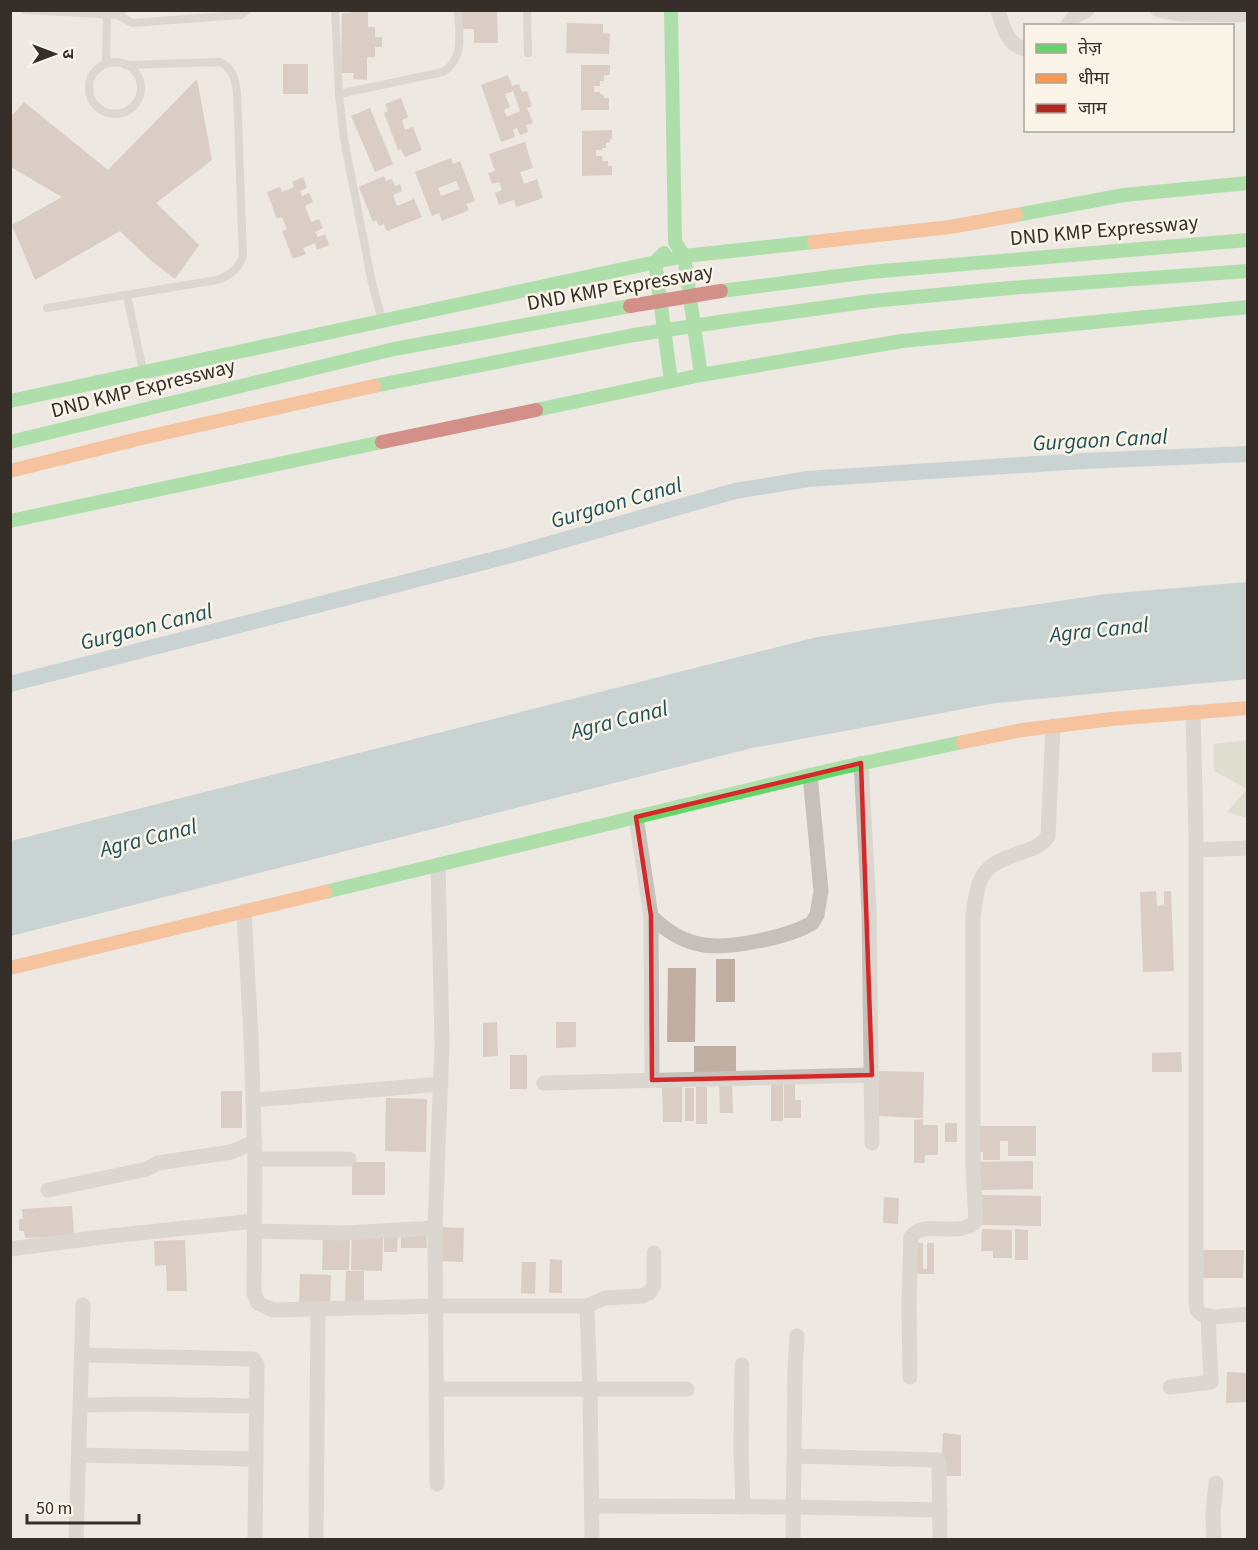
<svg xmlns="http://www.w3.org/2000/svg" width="1258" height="1550" viewBox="0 0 1258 1550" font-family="'Source Sans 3','Noto Sans Devanagari',sans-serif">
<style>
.green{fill:#cdd3bb}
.water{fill:#9dbcbe}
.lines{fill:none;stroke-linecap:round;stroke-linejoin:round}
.canal{stroke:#9dbcbe;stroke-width:16}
.building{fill:#c0aea3;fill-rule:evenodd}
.lane{stroke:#c6c0ba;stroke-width:8}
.street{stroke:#c6c0ba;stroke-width:15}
.fast{stroke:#63d668;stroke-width:14}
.slow{stroke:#ff974d;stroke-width:14}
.jam{stroke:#b3261e;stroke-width:14}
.fast-bridge{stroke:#63d668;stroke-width:14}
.jam-bridge{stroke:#b3261e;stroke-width:14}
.marked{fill:none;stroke:#d62828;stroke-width:4.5;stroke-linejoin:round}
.labels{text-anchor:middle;stroke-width:5;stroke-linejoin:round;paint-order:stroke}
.street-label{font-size:21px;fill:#362e28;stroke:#f9f3e8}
.water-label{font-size:22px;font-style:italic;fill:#1e5058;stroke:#f9f3e8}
</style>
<rect width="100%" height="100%" fill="#ede8e1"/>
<path class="green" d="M1247,740H1248L1247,818L1227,812L1247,789L1214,771V744Z"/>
<path class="water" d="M1247,582V679L996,703L752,748L11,936V841L817,637L1106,594Z"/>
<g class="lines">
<path class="canal" d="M10,684L511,555L735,491L808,479L1083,461L1248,454"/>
</g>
<g class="building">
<path d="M351,10H368V27H375V37H382V47H375V57H367V80L353,79L354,73H341L342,13H351Z"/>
<path d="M462,10H497L498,43H474V29H462Z"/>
<path d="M567,23L603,24V33L610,34L609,54L566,53Z"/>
<rect x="283" y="64" width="25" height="30"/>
<path d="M581,65H610V75H604V81H600V86H594V92H600V94L604,95V98H609V110H581Z"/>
<path d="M508,75L512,86L519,84L522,92L527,91L532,106L527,108L533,123L526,125L528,132L520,135L517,128L513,130L515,137L501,142L481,85ZM513,91L520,111L507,117L504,110L510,107L505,94Z"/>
<path d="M197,79L212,160L156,203L199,245L175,279L148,258L120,231L35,280L12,225L62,197L11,167L10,118L24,102L108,170Z"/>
<path d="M401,98L408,117L402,120L405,130L413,127L422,150L405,157L401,149L398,150L384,113L388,111L385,104Z"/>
<path d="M370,108L393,164L375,172L351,116Z"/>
<path d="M612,130V139H610V142L606,143V148H602V150H596V156H602L603,161H608V166H612V175L582,176V131Z"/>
<path d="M525,142L533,168L520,172L524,184L537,179L543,198L516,207L514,200L499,205L495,193L502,190L499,182L492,184L488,173L495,171L489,154Z"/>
<path d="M451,158L453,164L460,161L475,201L466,204L469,210L442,221L439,213L432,216L415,172ZM456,181L460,189L441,196L438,188Z"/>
<path d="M384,176L386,181L392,179L395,186L400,184L402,191L393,195L397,206L414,199L422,217L387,231L384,224L379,226L376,220L373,222L359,187Z"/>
<path d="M303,177L307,188L300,191L302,196L309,193L313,202L305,206L311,222L319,219L323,228L315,232L318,237L325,234L329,245L317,250L315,243L303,248L306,254L293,259L282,231L287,229L282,217L277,219L267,192L280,187L282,192L294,187L292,182Z"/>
<path d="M1156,891L1157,906L1164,905V891H1171L1174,971L1143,972L1140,892Z"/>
<rect x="716" y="959" width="19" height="43"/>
<path d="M668,968H696L695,1042H667Z"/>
<path d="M497,1022L498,1056L483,1057V1023Z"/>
<path d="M556,1022H576V1047L556,1048Z"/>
<rect x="694" y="1046" width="42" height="27"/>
<path d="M1181,1052L1182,1072H1152V1053Z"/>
<rect x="510" y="1055" width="17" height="34"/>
<path d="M879,1071L924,1072L923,1118L878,1116Z"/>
<rect x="771" y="1079" width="12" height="42"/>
<path d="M732,1080L733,1113H720L719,1081Z"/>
<path d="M784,1081H795V1100H801V1118H784Z"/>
<path d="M662,1087H682V1122H663Z"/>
<rect x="696" y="1087" width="11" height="37"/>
<rect x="685" y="1088" width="9" height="33"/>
<rect x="221" y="1091" width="21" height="37"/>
<path d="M386,1098L427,1099L426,1152L385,1151Z"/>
<path d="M923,1119V1125H938V1155H925V1163H914V1120Z"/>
<rect x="945" y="1123" width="12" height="19"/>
<path d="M973,1126H1036V1156H1008V1141H1000V1160H983V1152H973Z"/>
<path d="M1033,1161V1189L977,1190L976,1162Z"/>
<rect x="352" y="1162" width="33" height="33"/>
<path d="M982,1195L1041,1196V1226L982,1225Z"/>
<path d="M884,1197L899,1198L898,1224L883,1223Z"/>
<path d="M72,1206L74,1235L25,1238L24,1231H19V1219H23L22,1209Z"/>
<path d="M439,1227L464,1228L463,1262L438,1261Z"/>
<path d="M982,1229L1012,1230V1258H993V1251H981Z"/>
<path d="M1015,1229L1028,1230V1260H1015Z"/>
<path d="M384,1232H398L397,1252H384Z"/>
<path d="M401,1232H426L427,1248H401Z"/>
<path d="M323,1234L350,1235L349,1270H322Z"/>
<path d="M352,1235L383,1236L382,1271L351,1270Z"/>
<path d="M185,1240L187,1291H167L166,1265L155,1266L154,1241Z"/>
<path d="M914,1243H923V1269H927V1243H934V1274H915Z"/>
<path d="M1201,1250H1244L1243,1278H1201Z"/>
<path d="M550,1259L562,1260V1293H549Z"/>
<path d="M522,1262H536L535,1294L521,1293Z"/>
<path d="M346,1271H364V1307H345Z"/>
<path d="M300,1274L331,1275L330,1307H299Z"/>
<path d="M1227,1372L1248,1373V1402L1226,1403Z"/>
<path d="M943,1433L961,1435V1476H941Z"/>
</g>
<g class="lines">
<g class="lane">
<path d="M25,10L118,15"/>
<path d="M123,10L118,15L132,23L241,15L247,10"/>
<path d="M335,10L339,94L344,139L372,283L382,320"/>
<path d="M527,10L528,53"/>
<circle cx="115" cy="88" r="26"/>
<path d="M106,64L107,11"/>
<path d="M339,94L443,72C465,59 459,32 458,10"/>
<path d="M127,296L143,370"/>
<path d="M47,308L217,280C230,275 238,270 243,256L237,92C235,78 233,69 220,62L126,65"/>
</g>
<g class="street">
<path d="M998,10C1003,26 1007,46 1026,49"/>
<path d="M1158,10L1179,14L1248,15"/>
<path d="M1067,26L1075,16L1087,10"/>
<path d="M1193,712L1196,837V1302L1197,1310L1201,1314L1215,1317L1248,1314"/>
<path d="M861,763L869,911L872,1143"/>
<path d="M636,817L651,916C665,930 684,942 704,945C731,949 789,937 812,923L817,915L821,891L810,775"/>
<path d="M1196,850L1248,848"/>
<path d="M244,911L251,1037L255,1159L254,1293L258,1303L273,1310L437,1306H587L590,1390L592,1540"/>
<path d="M651,916L652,1080"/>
<path d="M544,1083L872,1075"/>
<path d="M253,1100L441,1084"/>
<path d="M255,1159H349"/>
<path d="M48,1190L147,1169L158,1163L231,1152L255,1142"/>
<path d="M254,1231L345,1233L435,1228"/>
<path d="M10,1249L110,1236L254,1221"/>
<path d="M587,1306L605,1298L642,1296L649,1293L654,1285V1253"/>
<path d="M82,1355L253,1359L257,1365L255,1540"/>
<path d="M742,1365L741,1449L743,1507"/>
<path d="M910,1377L909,1306L911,1237C925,1218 961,1239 976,1221L973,1168V916C979,871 982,866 1025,851C1035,848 1042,845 1048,836L1053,726"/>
<path d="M1170,1387L1211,1382L1208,1316"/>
<path d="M436,1389H687"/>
<path d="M81,1405L141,1404L256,1406"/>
<path d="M79,1455L256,1459"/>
<path d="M794,1456L938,1460L939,1465L940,1540"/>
<path d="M437,1484L435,1228L442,1043L438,865"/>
<path d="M592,1506L793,1507L940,1510"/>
<path d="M76,1540L83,1305"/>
<path d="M316,1540L318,1309"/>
<path d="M793,1540L795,1369L797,1336"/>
<path d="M1214,1540L1213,1514L1216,1483"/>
</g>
<g class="fast">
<path d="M671,10L675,242L684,256L701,375"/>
<path d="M1016,215L1124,195L1248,183"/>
<path d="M664,253L655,262L671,381"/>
<path d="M721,291L870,272L1248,240"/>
<path d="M726,321L872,301L1010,288L1248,271"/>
<path d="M374,386L634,335"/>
<path d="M10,401L684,256L814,242"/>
<path d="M536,410L701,375L902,341L1248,307"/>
<path d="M10,442L394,349L630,306"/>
<path d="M10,521L382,442"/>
<path d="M325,892L840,768L963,742"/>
</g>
<g class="slow">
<path d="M814,242L950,227L1016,215"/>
<path d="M10,471L142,438L374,386"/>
<path d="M963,742L1022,730L1112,719L1248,708"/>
<path d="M10,968L325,892"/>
</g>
<path class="jam" d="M382,442L536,410"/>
<path class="fast-bridge" d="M634,335L726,321"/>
<path class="jam-bridge" d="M630,306L721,291"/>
</g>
<path d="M0 0H1258V1550H0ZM861,763L872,1075L652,1080L651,916L636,817Z" fill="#ede8e1" fill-opacity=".55" fill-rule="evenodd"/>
<path class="marked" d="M861,763L872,1075L652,1080L651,916L636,817Z"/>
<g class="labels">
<g class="street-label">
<text transform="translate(1104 230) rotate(-5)" y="7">DND KMP Expressway</text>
<text transform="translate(620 287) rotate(-10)" y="7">DND KMP Expressway</text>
<text transform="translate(143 388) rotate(-14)" y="7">DND KMP Expressway</text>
</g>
<g class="water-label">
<text transform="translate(1100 439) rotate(-3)" y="8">Gurgaon Canal</text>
<text transform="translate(616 502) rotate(-16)" y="8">Gurgaon Canal</text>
<text transform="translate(146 626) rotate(-14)" y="8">Gurgaon Canal</text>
<text transform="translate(1099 629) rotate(-6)" y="8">Agra Canal</text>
<text transform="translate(619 719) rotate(-14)" y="8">Agra Canal</text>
<text transform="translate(148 837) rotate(-14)" y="8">Agra Canal</text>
</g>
</g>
<rect width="1258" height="1550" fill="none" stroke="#362e28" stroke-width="24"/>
<rect x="1024" y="24" width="210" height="108" fill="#f9f3e8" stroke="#aba49b" stroke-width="1.5"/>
<rect x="1036" y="44" width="30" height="9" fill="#63d668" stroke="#aba49b" stroke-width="1.5"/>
<text x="1078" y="54" font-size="18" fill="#362e28">तेज़</text>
<rect x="1036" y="74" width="30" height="9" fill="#ff974d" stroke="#aba49b" stroke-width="1.5"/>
<text x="1078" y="84" font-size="18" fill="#362e28">धीमा</text>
<rect x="1036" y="104" width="30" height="9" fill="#b3261e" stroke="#aba49b" stroke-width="1.5"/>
<text x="1078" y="114" font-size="18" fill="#362e28">जाम</text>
<g transform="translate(54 54) rotate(90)" stroke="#f9f3e8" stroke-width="4.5" paint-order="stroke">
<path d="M0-4.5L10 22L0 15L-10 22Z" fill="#362e28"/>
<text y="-9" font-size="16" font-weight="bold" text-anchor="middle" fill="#362e28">उ</text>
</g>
<path d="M27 1514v9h112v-9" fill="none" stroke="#362e28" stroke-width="3"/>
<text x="36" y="1514" font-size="18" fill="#362e28" stroke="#f9f3e8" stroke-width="4.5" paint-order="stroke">50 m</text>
</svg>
